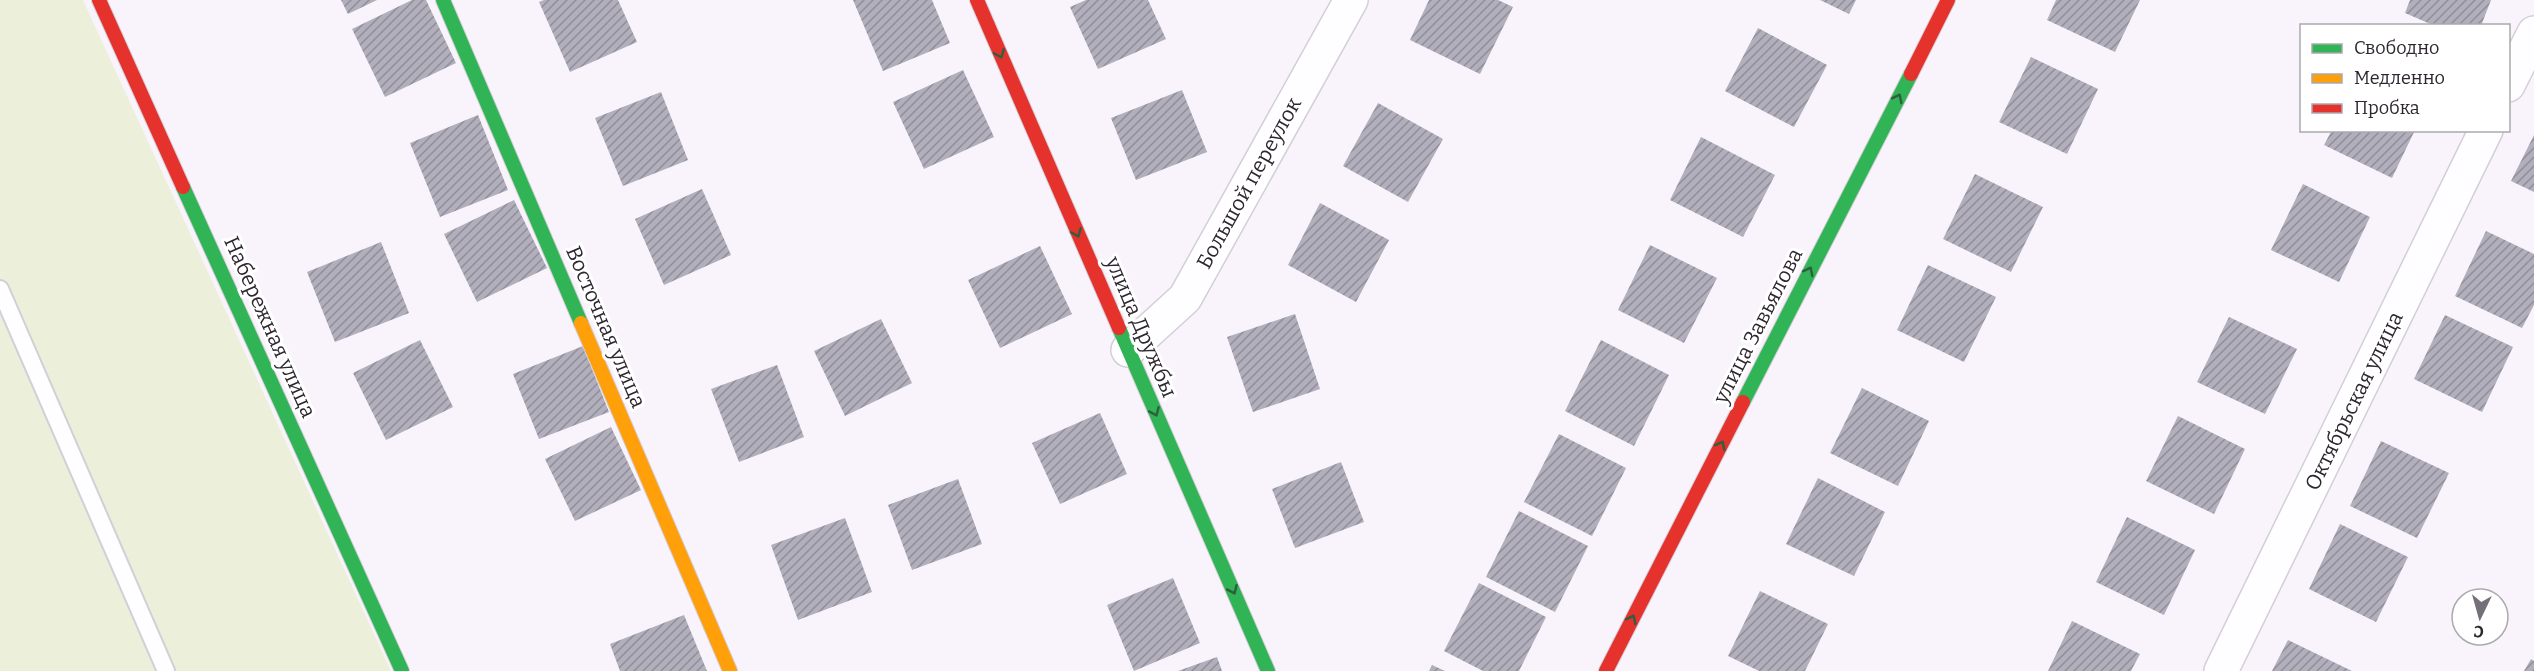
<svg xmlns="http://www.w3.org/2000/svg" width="2534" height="671" viewBox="0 0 2534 671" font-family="Bitter,serif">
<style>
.green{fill:#ecefd9}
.building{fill:url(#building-hatch)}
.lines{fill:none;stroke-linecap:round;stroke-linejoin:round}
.lane-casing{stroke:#d4ced7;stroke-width:20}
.street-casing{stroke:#d4ced7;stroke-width:36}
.fast-casing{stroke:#d4ced7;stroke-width:16}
.slow-casing{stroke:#d4ced7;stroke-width:16}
.jam-casing{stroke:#d4ced7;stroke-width:16}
.lane{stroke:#fefdff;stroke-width:16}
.street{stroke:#fefdff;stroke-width:33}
.fast{stroke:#30b455;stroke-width:14}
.slow{stroke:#ff9f0a;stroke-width:14}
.jam{stroke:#e5322d;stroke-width:14}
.oneway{stroke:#2f5f3f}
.labels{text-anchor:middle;stroke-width:6;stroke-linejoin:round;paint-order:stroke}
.street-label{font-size:21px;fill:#2e2730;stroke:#fff}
</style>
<defs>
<pattern id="building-hatch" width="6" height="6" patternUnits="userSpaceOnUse" patternTransform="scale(1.5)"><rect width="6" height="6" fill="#b2afbd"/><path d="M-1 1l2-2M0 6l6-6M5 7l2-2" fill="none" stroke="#918e9a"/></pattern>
</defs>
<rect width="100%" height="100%" fill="#f9f4fc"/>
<path class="green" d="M0,0H83L391,671H0Z"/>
<g class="building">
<path d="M341,0H377L348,14Z"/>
<path d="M412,0H426L456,63L385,97L352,29Z"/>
<path d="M544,0H618L637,42L570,72L539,2Z"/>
<path d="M853,0H932L950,43L883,71Z"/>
<path d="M1086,0H1148L1166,39L1098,69L1070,7Z"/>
<path d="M1429,0H1498L1513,7L1480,74L1410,40Z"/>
<path d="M1820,0H1856L1849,14Z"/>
<path d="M2056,0H2140L2115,52L2047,20Z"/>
<path d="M2410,0H2491L2481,26H2435L2405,13Z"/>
<path d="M1758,28L1827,65L1794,127L1725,91Z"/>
<path d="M2031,57L2098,89L2067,154L1999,122Z"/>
<path d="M963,70L994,137L924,169L893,102Z"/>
<path d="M1182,90L1207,152L1136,180L1111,118Z"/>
<path d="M661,92L688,160L623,186L595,118Z"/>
<path d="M1378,103L1443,139L1408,202L1343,166Z"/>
<path d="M478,115L508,190L440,217L410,143Z"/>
<path d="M2332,130H2415L2392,178L2324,145Z"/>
<path d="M2534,135V192L2511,181Z"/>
<path d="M1701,137L1775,175L1743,237L1670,200Z"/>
<path d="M1975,174L2043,207L2011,272L1943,239Z"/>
<path d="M2303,184L2370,217L2339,282L2271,250Z"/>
<path d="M702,189L731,255L664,285L635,219Z"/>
<path d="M514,200L547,268L477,302L444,234Z"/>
<path d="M1320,203L1389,240L1356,302L1288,265Z"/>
<path d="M2486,231L2534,254V305L2522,328L2455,296Z"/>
<path d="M381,242L409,313L335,342L307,272Z"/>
<path d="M1650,245L1717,278L1684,343L1618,310Z"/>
<path d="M1040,246L1072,314L1000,348L968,280Z"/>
<path d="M1928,265L1996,297L1964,362L1897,330Z"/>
<path d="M1295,314L1320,389L1253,412L1227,337Z"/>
<path d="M2445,315L2513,347L2482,412L2414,379Z"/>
<path d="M2229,317L2297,349L2265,414L2197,382Z"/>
<path d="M881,319L912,383L845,416L814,351Z"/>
<path d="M420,340L453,407L386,440L353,373Z"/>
<path d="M1601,340L1669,375L1634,446L1565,411Z"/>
<path d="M583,346L609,412L539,439L513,374Z"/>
<path d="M777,365L804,437L739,462L711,389Z"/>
<path d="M1862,388L1929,421L1898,486L1830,453Z"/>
<path d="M1100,413L1127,474L1060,504L1032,443Z"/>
<path d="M2178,416L2245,449L2214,514L2146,481Z"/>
<path d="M611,427L641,490L575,521L545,459Z"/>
<path d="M1559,434L1626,468L1592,536L1524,502Z"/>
<path d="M2381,441L2449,473L2417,538L2350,506Z"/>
<path d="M1341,462L1364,522L1295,548L1272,489Z"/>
<path d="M1818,478L1885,512L1854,576L1786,544Z"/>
<path d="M958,479L982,544L912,570L888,505Z"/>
<path d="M1519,511L1588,546L1555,612L1486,577Z"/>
<path d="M2127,517L2195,550L2164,615L2096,582Z"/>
<path d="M845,518L872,592L798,620L771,545Z"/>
<path d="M2340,524L2408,557L2376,622L2309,589Z"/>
<path d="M1173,578L1200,643L1134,671L1107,605Z"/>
<path d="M1479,583L1546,617L1519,671H1483L1444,651Z"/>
<path d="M1760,591L1828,624L1805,671H1759L1728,656Z"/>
<path d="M684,615L707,671H620L610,644Z"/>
<path d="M2072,621L2140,654L2131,671H2048Z"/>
<path d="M2288,640L2352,671H2272Z"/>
<path d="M1217,657L1222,671H1178Z"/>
<path d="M2531,659L2534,661V671H2524Z"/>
<path d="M1432,665L1445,671H1429Z"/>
</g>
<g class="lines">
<defs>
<path id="lane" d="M0,289L166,671"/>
<g id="street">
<path d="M2508,85L2534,33"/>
<path d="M1128,350L1185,298L1351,0"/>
<path d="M2221,671L2486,130"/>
</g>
<g id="fast">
<path d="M443,0L581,323"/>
<path d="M183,187L402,671"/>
<path d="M1119,328L1268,671"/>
<path d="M1743,402L1911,74"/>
</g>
<path id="slow" d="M581,323L730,671"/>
<g id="jam">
<path d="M99,0L183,187"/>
<path d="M977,0L1119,328"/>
<path d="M1911,74L1948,0"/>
<path d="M1606,671L1743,402"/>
</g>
</defs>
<use href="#lane" class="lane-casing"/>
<use href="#street" class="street-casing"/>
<use href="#fast" class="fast-casing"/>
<use href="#slow" class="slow-casing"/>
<use href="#jam" class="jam-casing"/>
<use href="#lane" class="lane"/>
<use href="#street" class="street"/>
<use href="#fast" class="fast"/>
<use href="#slow" class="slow"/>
<use href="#jam" class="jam"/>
</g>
<defs><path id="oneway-chevron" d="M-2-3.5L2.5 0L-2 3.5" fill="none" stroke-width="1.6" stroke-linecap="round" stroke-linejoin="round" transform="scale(1.5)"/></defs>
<g class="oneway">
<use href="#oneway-chevron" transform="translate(1000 54) rotate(67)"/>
<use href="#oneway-chevron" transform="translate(1898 98) rotate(-63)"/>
<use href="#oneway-chevron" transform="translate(1077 233) rotate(67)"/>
<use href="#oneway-chevron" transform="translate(1809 271) rotate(-63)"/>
<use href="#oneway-chevron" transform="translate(1155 412) rotate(66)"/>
<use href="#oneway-chevron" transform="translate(1721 445) rotate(-63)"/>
<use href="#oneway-chevron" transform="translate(1233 590) rotate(66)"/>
<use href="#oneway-chevron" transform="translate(1632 619) rotate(-63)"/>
</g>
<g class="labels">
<g class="street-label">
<text transform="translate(1249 183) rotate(-61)" y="7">Большой переулок</text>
<text transform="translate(1758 326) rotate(-63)" y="7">улица Завьялова</text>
<text transform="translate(270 327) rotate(66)" y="7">Набережная улица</text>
<text transform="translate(606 327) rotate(67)" y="7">Восточная улица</text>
<text transform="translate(1141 327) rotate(67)" y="7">улица Дружбы</text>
<text transform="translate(2354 401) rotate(-64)" y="7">Октябрьская улица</text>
</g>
</g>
<rect x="2300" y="24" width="210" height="108" fill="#ffffff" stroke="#aba9ac" stroke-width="1.5"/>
<rect x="2312" y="44" width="30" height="9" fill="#30b455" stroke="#aba9ac" stroke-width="1.5"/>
<text x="2354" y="54" font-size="18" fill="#2e2730">Свободно</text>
<rect x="2312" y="74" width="30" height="9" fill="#ff9f0a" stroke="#aba9ac" stroke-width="1.5"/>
<text x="2354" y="84" font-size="18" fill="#2e2730">Медленно</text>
<rect x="2312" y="104" width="30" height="9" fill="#e5322d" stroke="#aba9ac" stroke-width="1.5"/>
<text x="2354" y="114" font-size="18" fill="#2e2730">Пробка</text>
<g transform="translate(2480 617) rotate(185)"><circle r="28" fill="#ffffff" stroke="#aba9ac" stroke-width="1.5"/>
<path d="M0-4.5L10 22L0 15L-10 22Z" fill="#756f77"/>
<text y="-9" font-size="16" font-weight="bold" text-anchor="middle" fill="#2e2730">С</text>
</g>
</svg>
